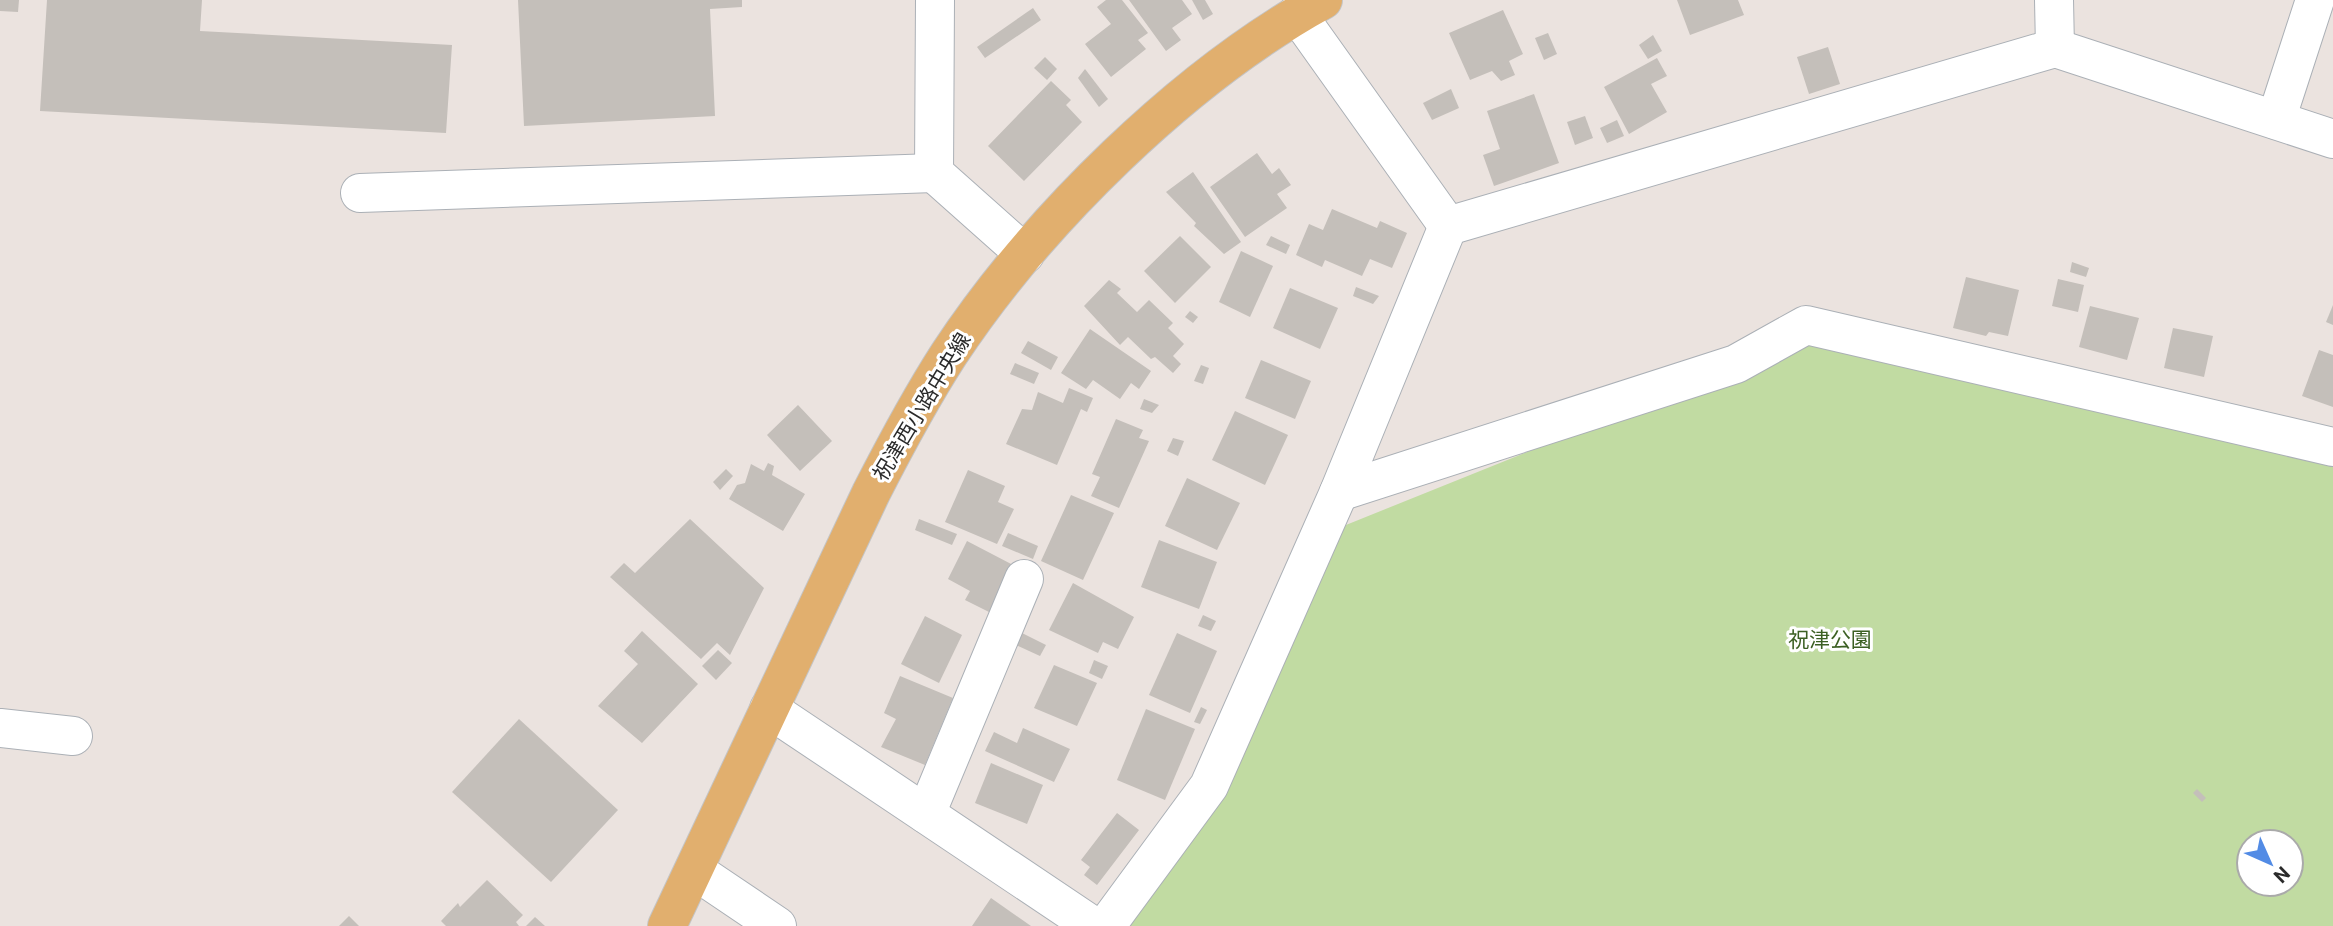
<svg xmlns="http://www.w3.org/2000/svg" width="2333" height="926" viewBox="0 0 2333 926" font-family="Roboto,'Noto Sans JP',sans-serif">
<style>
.green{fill:#c1dba2;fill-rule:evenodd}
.building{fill:#c4bfba}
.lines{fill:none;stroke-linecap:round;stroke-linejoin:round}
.minor-casing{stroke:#abb0b6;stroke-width:40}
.major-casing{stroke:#c4c4c4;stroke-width:40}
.minor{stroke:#fff;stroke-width:38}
.major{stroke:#e1af6e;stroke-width:38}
.labels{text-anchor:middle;stroke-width:6;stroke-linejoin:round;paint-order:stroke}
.street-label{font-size:21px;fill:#2b2b2b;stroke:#fff}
.park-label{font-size:21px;fill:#3c6023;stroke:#fff}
</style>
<rect width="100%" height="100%" fill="#ebe3df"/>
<path class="green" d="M1811,343L2333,463V926H1128L1336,529L1584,429ZM2249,842H2291V884H2249Z"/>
<g class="building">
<path d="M0,0H19L18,12L0,11Z"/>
<path d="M47,0H202L200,31L452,45L446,133L40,111Z"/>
<path d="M518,0H742V7L710,9L715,116L524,126Z"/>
<path d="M1106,0H1122L1148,33L1138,40L1146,49L1111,77L1085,44L1111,24L1097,7Z"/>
<path d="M1129,0H1182L1192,14L1172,28L1181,40L1166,51Z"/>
<path d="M1192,0H1205L1213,14L1203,20Z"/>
<path d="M1677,0H1738L1744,15L1690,35Z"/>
<path d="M1033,8L1041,20L985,58L977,47Z"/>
<path d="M1503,10L1523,54L1509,61L1515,75L1501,81L1492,71L1470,80L1449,33Z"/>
<path d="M1548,33L1557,54L1544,60L1535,38Z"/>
<path d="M1653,35L1662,51L1648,59L1639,45Z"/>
<path d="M1828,47L1840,84L1809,94L1797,57Z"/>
<path d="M1045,57L1057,69L1047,80L1034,68Z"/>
<path d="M1657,58L1667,76L1651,84L1667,112L1629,134L1604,87Z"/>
<path d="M1085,69L1108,99L1099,107L1078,78Z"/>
<path d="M1051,81L1071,100L1066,105L1082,122L1024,181L988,146Z"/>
<path d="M1451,89L1459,108L1432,120L1423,103Z"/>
<path d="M1534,94L1559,163L1494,186L1483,155L1500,149L1487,111Z"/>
<path d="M1585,116L1593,138L1575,145L1567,122Z"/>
<path d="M1617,120L1624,136L1607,143L1600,128Z"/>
<path d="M1257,153L1272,174L1279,168L1291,185L1277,194L1287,208L1245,237L1210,187Z"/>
<path d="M1193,172L1241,242L1224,254L1194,226L1196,223L1166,192Z"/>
<path d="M1332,209L1377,228L1380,221L1407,233L1392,268L1370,259L1362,276L1325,260L1322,267L1296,255L1309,224L1323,230Z"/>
<path d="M1180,236L1211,267L1175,303L1144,271Z"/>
<path d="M1271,236L1290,245L1286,254L1266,245Z"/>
<path d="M1241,251L1273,266L1250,317L1219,302Z"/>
<path d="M2072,262L2089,268L2086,277L2070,272Z"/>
<path d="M1966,277L2019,290L2008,336L1989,332L1986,336L1953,328Z"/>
<path d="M2058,279L2084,285L2078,312L2052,306Z"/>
<path d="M1109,280L1121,289L1117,293L1137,312L1149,300L1173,323L1168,328L1184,344L1173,356L1181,364L1173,373L1155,357L1151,359L1128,337L1120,345L1084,306Z"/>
<path d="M1356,287L1379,296L1373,304L1353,296Z"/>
<path d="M1290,288L1338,308L1320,349L1273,328Z"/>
<path d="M2333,305V325L2326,322Z"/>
<path d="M2090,306L2139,318L2127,360L2079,347Z"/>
<path d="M1190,311L1198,317L1193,323L1185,317Z"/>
<path d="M2173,328L2213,336L2204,377L2164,368Z"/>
<path d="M1090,329L1151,371L1139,389L1131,383L1120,399L1093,380L1086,389L1061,373Z"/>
<path d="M1028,341L1058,357L1051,370L1021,353Z"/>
<path d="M2319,350L2333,355V407L2302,396Z"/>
<path d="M1261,360L1311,381L1295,419L1245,398Z"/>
<path d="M1015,363L1039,373L1034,384L1010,374Z"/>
<path d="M1201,365L1209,368L1203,384L1194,381Z"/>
<path d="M1069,388L1093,398L1087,412L1081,409L1057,465L1006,444L1022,409L1032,410L1038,392L1063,403Z"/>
<path d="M1144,399L1159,405L1152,413L1140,409Z"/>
<path d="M798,405L832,441L800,471L767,435Z"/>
<path d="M1235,411L1288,435L1265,485L1212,460Z"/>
<path d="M1116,419L1143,430L1139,438L1149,441L1119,508L1091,496L1100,477L1092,474Z"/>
<path d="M1173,438L1184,441L1178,456L1167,451Z"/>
<path d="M768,463L774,466L772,475L805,494L783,531L729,499L737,485L745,483L751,464L764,471Z"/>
<path d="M726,469L733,476L720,490L713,482Z"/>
<path d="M968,470L1005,486L998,502L1014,509L997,544L945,522Z"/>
<path d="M1187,478L1240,503L1217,550L1165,526Z"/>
<path d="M1071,495L1114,513L1083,580L1041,561Z"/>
<path d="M690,519L764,588L730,655L717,643L701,659L610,577L624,563L635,573Z"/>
<path d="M919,519L957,534L952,545L915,530Z"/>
<path d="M1008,533L1038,546L1033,559L1002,546Z"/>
<path d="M1159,540L1217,562L1199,609L1141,587Z"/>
<path d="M967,541L1015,566L991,613L965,600L970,591L948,579Z"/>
<path d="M1073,583L1134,617L1118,649L1103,642L1098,653L1049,630Z"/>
<path d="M1203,615L1216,621L1211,631L1198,626Z"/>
<path d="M925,616L962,635L939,683L901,664Z"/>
<path d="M642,631L698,684L642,743L598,706L638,664L624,651Z"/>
<path d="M1020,632L1046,645L1040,656L1014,644Z"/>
<path d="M1177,633L1217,651L1190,713L1149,695Z"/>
<path d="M718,650L732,663L716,680L702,666Z"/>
<path d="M1094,660L1108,666L1102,679L1089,673Z"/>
<path d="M1054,665L1097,683L1077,726L1034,708Z"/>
<path d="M900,676L953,698L925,765L881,747L896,719L884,713Z"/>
<path d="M1201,707L1207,710L1200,724L1194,722Z"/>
<path d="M1146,709L1195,729L1165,800L1117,780Z"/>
<path d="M519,719L618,810L551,882L452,792Z"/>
<path d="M1023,728L1070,749L1054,782L985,751L994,732L1017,743Z"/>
<path d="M991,763L1043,785L1027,824L975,803Z"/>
<path d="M2197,789L2206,798L2202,802L2193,793Z"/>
<path d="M1117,813L1139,830L1097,885L1084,875L1090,867L1081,860Z"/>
<path d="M487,880L523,915L516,922L519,926H446L441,921L458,903L460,907Z"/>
<path d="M991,898L1031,926H972Z"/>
<path d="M349,916L359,926H339Z"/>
<path d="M535,917L545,926H526Z"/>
</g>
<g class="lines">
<defs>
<g id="minor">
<path d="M935,0L934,173L1025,254"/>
<path d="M2054,0L2055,48"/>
<path d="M1297,14L1448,226L2055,48L2333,139"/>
<path d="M2276,120L2315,0"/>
<path d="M360,193L934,173"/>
<path d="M1339,492L1736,364L1806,325L2333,447"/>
<path d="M769,709L1093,926"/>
<path d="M0,728L73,736"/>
<path d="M926,814L1024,579"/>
<path d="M694,870L777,926"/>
<path d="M1106,926L1209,786L1339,492L1448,226"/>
</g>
<path id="major" d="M667,926L871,493C895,446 920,399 949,354C1037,221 1183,77 1323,0"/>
</defs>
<use href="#minor" class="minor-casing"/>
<use href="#major" class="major-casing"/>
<use href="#minor" class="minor"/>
<use href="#major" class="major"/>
</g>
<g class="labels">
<g class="street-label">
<text transform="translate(922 407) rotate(-59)" y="7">祝津西小路中央線</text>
</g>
<g class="park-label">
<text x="1830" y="647">祝津公園</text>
</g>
</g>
<g transform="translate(2270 863) rotate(135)"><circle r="33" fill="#ffffff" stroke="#aaaaaa" stroke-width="2"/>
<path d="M0-5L12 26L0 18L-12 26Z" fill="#528be5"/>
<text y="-10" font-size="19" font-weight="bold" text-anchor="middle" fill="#2b2b2b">N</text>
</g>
</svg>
